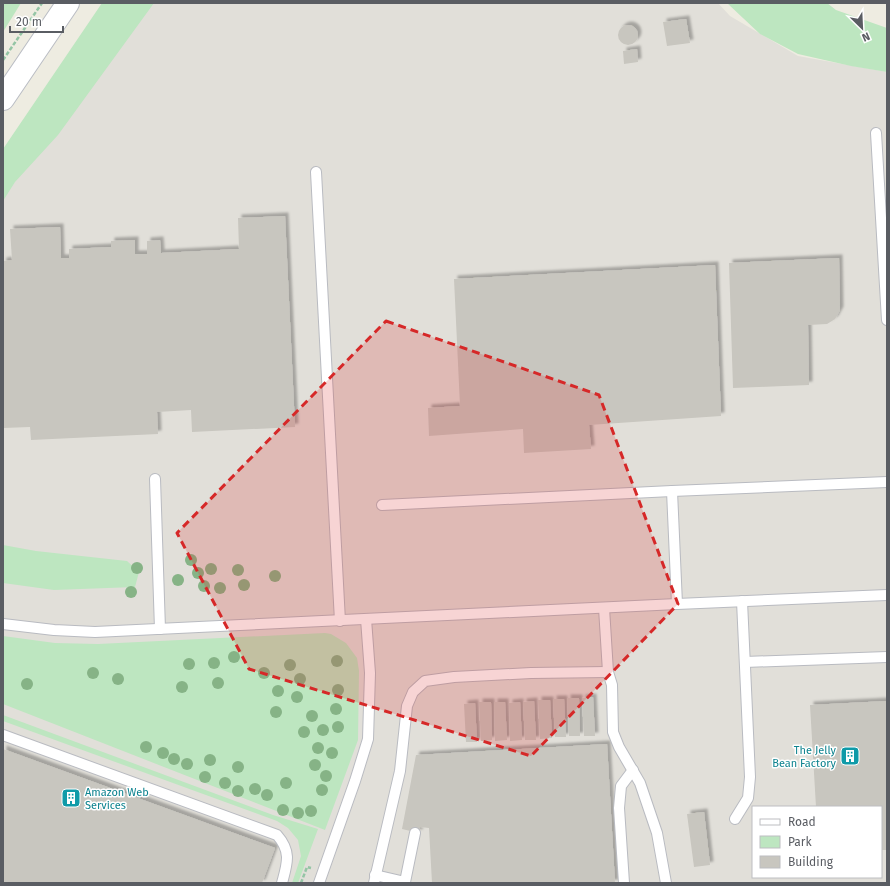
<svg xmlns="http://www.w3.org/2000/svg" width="890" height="886" viewBox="0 0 890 886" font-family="'Fira Sans',sans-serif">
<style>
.industrial{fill:#e1dfd9;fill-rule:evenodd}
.green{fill:#bde6c0}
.building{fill:#c8c6bf;filter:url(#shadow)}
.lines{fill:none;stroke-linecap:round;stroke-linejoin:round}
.lane-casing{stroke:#b9bbc1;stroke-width:12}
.secondary-casing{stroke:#babdc4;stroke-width:24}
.path{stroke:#94c5a5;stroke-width:2.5;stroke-dasharray:4 2;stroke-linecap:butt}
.lane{stroke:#fff;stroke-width:10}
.secondary{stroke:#fff;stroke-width:22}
.tree{fill:#86b386}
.marked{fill:#d62828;fill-opacity:0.2;stroke:#d62828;stroke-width:3;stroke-dasharray:8 5;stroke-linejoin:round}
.labels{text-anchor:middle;stroke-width:3;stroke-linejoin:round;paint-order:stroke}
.culture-label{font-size:11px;fill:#0d838f;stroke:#fff;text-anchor:end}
</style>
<defs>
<filter id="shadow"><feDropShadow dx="3.5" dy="-3.5" stdDeviation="1" flood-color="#0004"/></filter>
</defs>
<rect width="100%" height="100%" fill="#eeece1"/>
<path class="industrial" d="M116,3H718L730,16L798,56L887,72V883H3V167ZM753,807H881V877H753Z"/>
<g class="green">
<path d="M3,3H21L3,32Z"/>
<path d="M102,3H154L58,135L15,182L3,201V149Z"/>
<path d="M727,3H827L836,10L887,28V72L851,66L798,54L760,34Z"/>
<path d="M3,545L36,551L127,561L139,572L135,587L54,590L3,583Z"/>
<path d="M325,633L331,634L346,643L357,658L359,671L358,740L325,830L3,704V636L55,643L98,644Z"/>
<path d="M3,715L273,815L318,829L298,883H292L301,856L298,840L288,828L277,821L3,721Z"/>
</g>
<g class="building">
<path d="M686,19L690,43L667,46L663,22Z"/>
<circle cx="628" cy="35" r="10"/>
<path d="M637,49L638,62L624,64L623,51Z"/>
<path d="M285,216L295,427L192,432L191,410L157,412L158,434L31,440L30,427L3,428V261L12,260L10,229L60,227L61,258H69V249L111,247V241L135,240V254H147V241L160,240L161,253L239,249L238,218Z"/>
<path d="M839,258L840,310L835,319L827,324L808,325L809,385L733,388L729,263Z"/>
<path d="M715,265L721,416L589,425L591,449L524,453L523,429L429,436L428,408L460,406L454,279Z"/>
<path d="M593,697L595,736H584L582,698Z"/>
<path d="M567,698H579L580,736H569Z"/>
<path d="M553,699H564L566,737H555Z"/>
<path d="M538,700H550L552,738L540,739Z"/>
<path d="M534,701L536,740H525L523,702Z"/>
<path d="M887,701V850H881V807H816L810,705Z"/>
<path d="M479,702H491L492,740L481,741Z"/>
<path d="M494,702H505L507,740L495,741Z"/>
<path d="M520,702L522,740L510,741L509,703Z"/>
<path d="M475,703L477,742H466L464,704Z"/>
<path d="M607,744L615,883H432L429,828L420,827L419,833L402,829L416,755Z"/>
<path d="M3,749L275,848L262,883H3Z"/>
<path d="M704,812L710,865L694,867L687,814Z"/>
</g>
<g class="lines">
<defs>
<g id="lane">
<path d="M876,133L887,320"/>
<path d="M316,172L340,621"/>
<path d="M155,479L160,629"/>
<path d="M672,491L677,604"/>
<path d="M382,505L672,491L887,482"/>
<path d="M604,608L608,672L612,685L613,732L619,747L640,783L657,833L666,883"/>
<path d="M3,624L54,630L95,632L677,604L887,595"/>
<path d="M745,662L887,657"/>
<path d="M3,735L277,835C292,852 287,864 282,883"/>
<path d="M735,819L748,798L750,777L742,601"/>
<path d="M375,875L405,882L415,833"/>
<path d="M319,883L355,781L368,739L370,673L366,619"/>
<path d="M374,883L400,771L407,706L413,692L425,681L454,677L531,673L608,672"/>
<path d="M624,883L619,808L621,786L633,770"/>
</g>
<path id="secondary" d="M3,99L68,3"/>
</defs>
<use href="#lane" class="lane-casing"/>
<use href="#secondary" class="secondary-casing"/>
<g class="path">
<path d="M3,60L42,3"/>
<path d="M301,883L307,867L311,868"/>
</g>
<use href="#lane" class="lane"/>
<use href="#secondary" class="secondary"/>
</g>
<g class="tree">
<circle cx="191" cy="560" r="6"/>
<circle cx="137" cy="568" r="6"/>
<circle cx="211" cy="569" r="6"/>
<circle cx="238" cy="570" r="6"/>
<circle cx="198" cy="573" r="6"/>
<circle cx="275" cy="576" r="6"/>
<circle cx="178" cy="580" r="6"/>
<circle cx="244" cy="585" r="6"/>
<circle cx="204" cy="586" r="6"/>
<circle cx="220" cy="588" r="6"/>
<circle cx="131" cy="592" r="6"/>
<circle cx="234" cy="657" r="6"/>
<circle cx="337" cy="661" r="6"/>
<circle cx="214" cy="663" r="6"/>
<circle cx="189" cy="664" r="6"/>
<circle cx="290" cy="665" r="6"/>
<circle cx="93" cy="673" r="6"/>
<circle cx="264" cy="673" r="6"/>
<circle cx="118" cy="679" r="6"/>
<circle cx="300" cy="679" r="6"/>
<circle cx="218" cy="683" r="6"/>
<circle cx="27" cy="684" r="6"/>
<circle cx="182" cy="687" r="6"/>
<circle cx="338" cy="690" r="6"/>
<circle cx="278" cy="691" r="6"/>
<circle cx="297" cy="697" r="6"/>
<circle cx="336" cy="709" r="6"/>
<circle cx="276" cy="712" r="6"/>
<circle cx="312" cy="716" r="6"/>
<circle cx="338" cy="727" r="6"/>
<circle cx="323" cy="730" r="6"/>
<circle cx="304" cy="732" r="6"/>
<circle cx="146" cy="747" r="6"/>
<circle cx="318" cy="748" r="6"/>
<circle cx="163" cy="753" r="6"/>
<circle cx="332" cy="753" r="6"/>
<circle cx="174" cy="759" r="6"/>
<circle cx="210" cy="760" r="6"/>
<circle cx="187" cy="764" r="6"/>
<circle cx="315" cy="765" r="6"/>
<circle cx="238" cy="767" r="6"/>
<circle cx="326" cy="776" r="6"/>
<circle cx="205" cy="777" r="6"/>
<circle cx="225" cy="783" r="6"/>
<circle cx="286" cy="783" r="6"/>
<circle cx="255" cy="789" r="6"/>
<circle cx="322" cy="790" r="6"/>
<circle cx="238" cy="791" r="6"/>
<circle cx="267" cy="795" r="6"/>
<circle cx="283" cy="810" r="6"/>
<circle cx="311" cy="811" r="6"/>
<circle cx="298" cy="813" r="6"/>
</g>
<path class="marked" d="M386,321L599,395L678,604L531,756L249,669L177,533Z"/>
<defs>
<symbol id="building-square" viewBox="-11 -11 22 22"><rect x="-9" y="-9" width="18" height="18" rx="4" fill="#0f9aa8" stroke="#fff"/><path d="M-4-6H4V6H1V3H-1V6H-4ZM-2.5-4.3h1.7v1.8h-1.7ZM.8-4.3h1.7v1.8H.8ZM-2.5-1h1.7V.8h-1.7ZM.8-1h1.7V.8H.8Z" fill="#fff"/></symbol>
</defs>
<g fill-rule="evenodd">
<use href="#building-square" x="839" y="745" width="22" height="22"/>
<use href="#building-square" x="60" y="787" width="22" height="22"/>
</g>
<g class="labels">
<g class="culture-label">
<text x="836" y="754">The Jelly<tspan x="836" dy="13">Bean Factory</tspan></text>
<text x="85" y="796" text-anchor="start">Amazon Web<tspan x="85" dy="13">Services</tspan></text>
</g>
</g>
<rect width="890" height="886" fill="none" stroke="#5a5d63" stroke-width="8"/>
<rect x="752" y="806" width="130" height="72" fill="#ffffff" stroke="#bdbec1"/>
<rect x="760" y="819" width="20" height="6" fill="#ffffff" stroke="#bdbec1"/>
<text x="788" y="826" font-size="12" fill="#5a5d63">Road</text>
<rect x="760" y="836" width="20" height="12" fill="#bde6c0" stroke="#bdbec1"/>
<text x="788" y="846" font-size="12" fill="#5a5d63">Park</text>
<rect x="760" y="856" width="20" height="12" fill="#c8c6bf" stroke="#bdbec1"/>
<text x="788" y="866" font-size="12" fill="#5a5d63">Building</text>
<g transform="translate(862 28) rotate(156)" stroke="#ffffff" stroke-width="3" paint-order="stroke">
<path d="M0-3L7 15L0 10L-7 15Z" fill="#5a5d63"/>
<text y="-6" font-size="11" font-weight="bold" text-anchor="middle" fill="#5a5d63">N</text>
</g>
<path d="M10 26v6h53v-6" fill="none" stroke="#5a5d63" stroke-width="2"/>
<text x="16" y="26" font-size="12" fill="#5a5d63" stroke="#ffffff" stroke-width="3" paint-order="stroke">20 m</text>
</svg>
